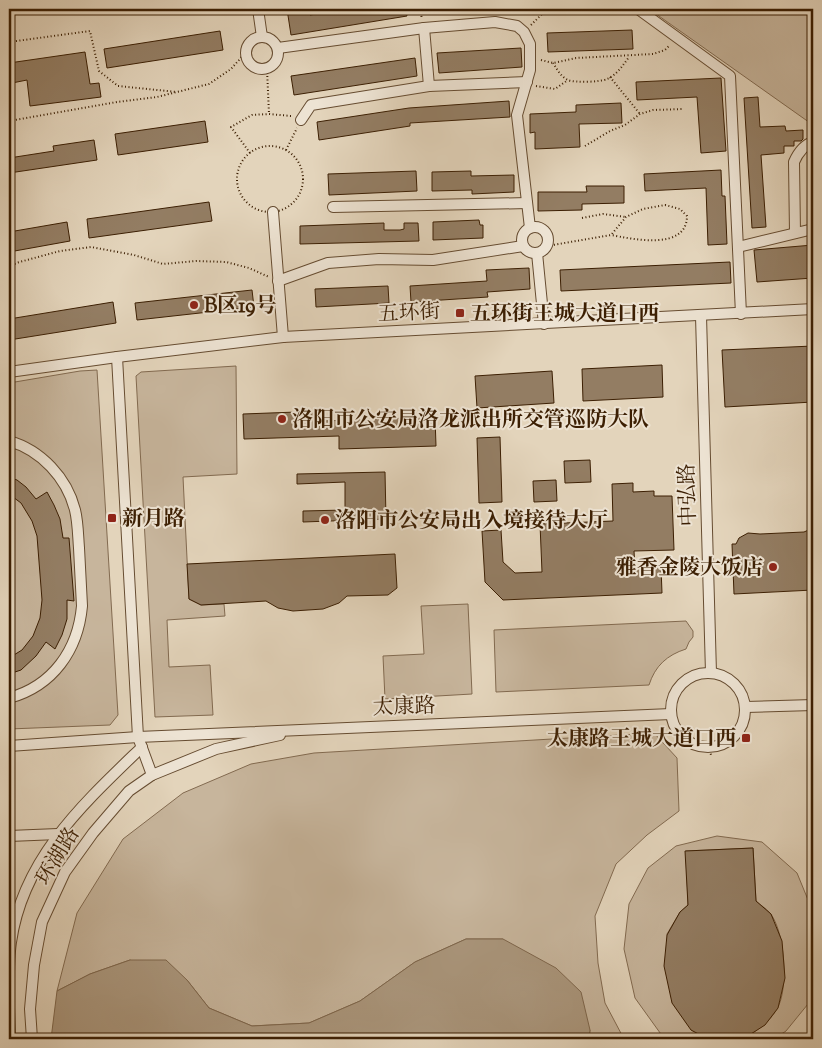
<svg xmlns="http://www.w3.org/2000/svg" width="822" height="1048" viewBox="0 0 822 1048" font-family="'Sorts Mill Goudy','Noto Serif SC',serif">
<style>
.green{fill:#c7b59c;stroke:#826a50}
.water{fill:#aa967c;stroke:#7e664c}
.lines{fill:none;stroke-linecap:round;stroke-linejoin:round}
.stream{stroke:#7e664c;stroke-width:3}
.building{fill:#937d63;stroke:#3c1f03}
.minor-casing{stroke:#664c31;stroke-width:12}
.path{stroke:#3c1f03;stroke-width:2;stroke-dasharray:1 2.5;stroke-linecap:butt}
.minor{stroke:#ede3d3;stroke-width:10}
.poi-dot{fill:#8f2418;stroke:#ede3d3;stroke-width:2}
.labels{text-anchor:middle;stroke-width:4;stroke-linejoin:round;paint-order:stroke}
.poi-label{font-size:21px;font-weight:bold;fill:#3c1f03;stroke:#ede3d3;text-anchor:start}
.street-label{font-size:21px;fill:#3c1f03;stroke:#ede3d3}
</style>
<rect width="100%" height="100%" fill="#e3d4bb"/>
<filter id="stains"><feTurbulence type="fractalNoise" baseFrequency=".004" numOctaves="4"/><feColorMatrix values="0 0 0 0 .2 0 0 0 0 .09 0 0 0 0 .02 0 0 0 .5 -.17"/></filter>
<radialGradient id="worn" r=".72"><stop offset=".6" stop-color="#630" stop-opacity="0"/><stop offset="1" stop-color="#630" stop-opacity=".3"/></radialGradient>
<g class="green">
<path d="M649,9H813V125Z"/>
<path d="M236,366L237,474L183,477L189,599L201,605L224,604L225,616L167,620L169,667L210,665L213,715L155,717L136,376L141,372Z"/>
<path d="M97,370L118,715L110,725L9,729V383L80,371Z"/>
<path d="M468,604L472,694L385,699L383,656L424,654L421,606Z"/>
<path d="M686,621L693,631V637L689,642L686,649C667,655 655,666 649,685L496,692L494,630Z"/>
<path d="M654,733L677,758L679,811L647,835L616,864L595,916L598,963L605,1003L624,1039H589L590,1030L503,939H466L415,962L360,1001L309,1023L252,1026L209,1008L187,980L130,960L90,974L57,991L77,913L123,839L183,793L251,764L314,753Z"/>
<path d="M717,836L762,842L797,873L813,912V979L808,1004L786,1031L774,1039H743C756,1031 769,1023 777,1009C789,989 785,931 770,913C766,908 760,905 756,901L753,848L686,851L688,905L680,912L667,934L691,1030L708,1039H667L663,1037L635,998L624,949L629,904L648,868L676,846Z"/>
</g>
<path class="water" d="M466,939H503L556,968L581,992L590,1030L589,1039H51L57,991L90,974L130,960H166L187,980L209,1008L252,1026L309,1023L360,1001L415,962Z"/>
<g class="lines">
<path class="stream" d="M36,1038L51,1039"/>
</g>
<g class="building">
<path d="M287,9H309L310,15L346,9H405L407,16L291,35Z"/>
<path d="M632,30L633,49L548,52L547,33Z"/>
<path d="M220,31L223,50L107,68L104,49Z"/>
<path d="M521,48L522,67L439,73L437,53Z"/>
<path d="M85,52L90,84L99,83L101,97L30,106L27,80L12,83L9,63Z"/>
<path d="M415,58L417,76L294,95L291,76Z"/>
<path d="M721,78L726,151L701,153L697,97L637,100L636,82Z"/>
<path d="M758,97L760,127L785,126L786,131L803,130V139L801,141H794V146H784V153L761,155L766,227L752,228L744,98Z"/>
<path d="M509,101L510,117L410,123V126L319,140L317,122L409,108Z"/>
<path d="M621,103L622,123L579,124L580,147L535,149V132L530,133V114L576,112V105Z"/>
<path d="M205,121L208,142L118,155L115,134Z"/>
<path d="M94,140L97,160L9,173V158L54,151L53,146Z"/>
<path d="M721,170L722,196H725L727,244L708,245L706,188L645,191L644,174Z"/>
<path d="M416,171L417,191L329,195L328,174Z"/>
<path d="M471,171V176L514,175V192L472,194V190L432,191V172Z"/>
<path d="M586,186H624V203L582,204V210L538,211V192H587Z"/>
<path d="M209,202L212,221L89,238L87,219Z"/>
<path d="M479,220L480,225H483V238L433,240V222Z"/>
<path d="M67,222L70,241L9,252V232Z"/>
<path d="M384,223V230H400L404,229V223H418L419,241L300,244V226Z"/>
<path d="M813,245V278L757,282L754,250Z"/>
<path d="M730,262L731,283L561,291L560,270Z"/>
<path d="M529,268L530,289L487,292L488,297L411,302L410,286L487,281L486,270Z"/>
<path d="M388,286L389,303L316,307L315,289Z"/>
<path d="M252,290L254,307L137,320L135,303Z"/>
<path d="M113,302L116,323L9,340V319Z"/>
<path d="M813,346V402L725,407L722,350Z"/>
<path d="M662,365L663,397L583,401L582,369Z"/>
<path d="M552,371L554,403L477,408L475,376Z"/>
<path d="M324,411V421L435,417L436,446L339,449V436L244,439L243,414Z"/>
<path d="M500,437L502,502L479,503L477,438Z"/>
<path d="M590,460L591,482L565,483L564,461Z"/>
<path d="M385,472L386,519L303,522V511L345,510V482L297,484V474Z"/>
<path d="M9,477L17,480L26,487L36,499L47,492L54,505L60,519L63,538H69L74,601L67,600V619L62,635L55,649L46,642L36,656L21,670L9,674V658L22,650L33,636L40,618L42,600L37,536L32,521L21,503L9,494Z"/>
<path d="M556,480L557,501L534,502L533,481Z"/>
<path d="M633,483V492L654,491V496H672L674,550L634,551L635,568L661,567L662,593L503,600L485,582L482,531L501,530L503,562L515,573L542,572L540,524L613,521L612,484Z"/>
<path d="M813,528V590L734,594L732,544H736L739,538L748,533L760,534L804,532Z"/>
<path d="M395,554L397,588L388,595L347,596L339,603L323,609L293,611L278,608L266,601L201,605L189,599L187,564Z"/>
<path d="M753,848L756,901L771,914L782,941L785,978L778,1008L765,1025L743,1039H708L691,1030L672,1003L664,966L667,935L680,912L688,905L685,851Z"/>
</g>
<g class="lines">
<defs>
<g id="minor">
<path d="M258,9L262,37"/>
<path d="M638,9L730,76L741,314"/>
<path d="M424,28L429,86"/>
<circle cx="262" cy="53" r="16"/>
<path d="M278,48L424,28L495,22L517,26L524,32L530,44V70L517,115L530,228"/>
<path d="M301,120L311,105L429,86L527,82"/>
<path d="M333,207L527,203"/>
<path d="M273,212L283,337"/>
<circle cx="535" cy="240" r="13"/>
<path d="M795,233L794,162C798,153 803,145 813,142"/>
<path d="M738,247L813,229"/>
<path d="M537,253L544,324"/>
<path d="M278,281L328,263L379,259L433,260L523,246"/>
<path d="M701,316L711,673"/>
<path d="M117,357L138,737L152,775"/>
<path d="M9,372L117,357L283,337L813,309"/>
<path d="M9,441C41,450 67,478 75,510C78,522 78,536 79,548C80,568 81,587 82,606C78,650 53,686 9,698"/>
<circle cx="708" cy="710" r="37"/>
<path d="M746,707L813,705"/>
<path d="M9,746L138,737L671,714"/>
<path d="M9,836L58,834"/>
<path d="M9,1006C9,985 8,962 11,942C23,858 84,803 142,747"/>
<path d="M9,1008L10,1039"/>
<path d="M32,1039L30,1009L34,965L42,922L65,872L93,833L129,791L152,775L216,749L280,735"/>
</g>
</defs>
<use href="#minor" class="minor-casing"/>
<g class="path">
<path d="M420,9L422,19"/>
<path d="M531,25L547,9"/>
<path d="M9,42L90,31L99,71L118,86L177,92"/>
<path d="M541,60L553,63L576,58L653,54L665,50L670,45"/>
<path d="M553,63C557,69 561,77 568,80C575,83 601,82 607,79C617,75 623,65 629,57"/>
<path d="M267,69L269,114"/>
<path d="M610,77L640,114"/>
<path d="M536,86L555,89L568,80"/>
<path d="M9,121L117,102L157,97L209,84L231,69L247,51"/>
<path d="M585,146L610,131L625,125L640,114L653,110L683,109"/>
<circle cx="270" cy="179" r="33"/>
<path d="M286,150L297,128"/>
<path d="M250,153L231,127L252,115L269,114L291,116"/>
<path d="M582,218L603,214L626,217"/>
<path d="M547,246L611,235L626,217L643,209L665,205L680,209L687,216C687,251 632,239 611,235"/>
<path d="M9,268L16,263L60,251L91,247L134,255L163,264L196,261L226,262L249,268L269,277"/>
<path d="M709,747L711,755"/>
</g>
<use href="#minor" class="minor"/>
</g>
<g class="poi-dot">
<circle cx="194" cy="305" r="5"/>
<rect x="455" y="308" width="10" height="10" rx="2.5"/>
<circle cx="282" cy="419" r="5"/>
<rect x="107" y="513" width="10" height="10" rx="2.5"/>
<circle cx="325" cy="520" r="5"/>
<circle cx="773" cy="567" r="5"/>
<rect x="741" y="733" width="10" height="10" rx="2.5"/>
</g>
<g class="labels">
<g class="poi-label">
<text x="204" y="312">B区19号</text>
<text x="470" y="320">五环街王城大道口西</text>
<text x="292" y="426">洛阳市公安局洛龙派出所交管巡防大队</text>
<text x="122" y="525">新月路</text>
<text x="335" y="527">洛阳市公安局出入境接待大厅</text>
<text x="763" y="574" text-anchor="end">雅香金陵大饭店</text>
<text x="736" y="745" text-anchor="end">太康路王城大道口西</text>
</g>
<g class="street-label">
<text transform="translate(409 312) rotate(-3)" y="7">五环街</text>
<text transform="translate(687 495) rotate(-92)" y="7">中弘路</text>
<text transform="translate(404 706) rotate(-2)" y="7">太康路</text>
<text transform="translate(57 856) rotate(-59)" y="7">环湖路</text>
</g>
</g>
<rect width="822" height="1048" fill="none" stroke="#e3d4bb" stroke-width="30"/>
<rect x="10" y="10" width="802" height="1028" fill="none" stroke="#3c1f03" stroke-width="2.5"/>
<rect x="15" y="15" width="792" height="1018" fill="none" stroke="#3c1f03"/>
<rect width="100%" height="100%" filter="url(#stains)"/>
<rect width="100%" height="100%" fill="url(#worn)"/>
</svg>
